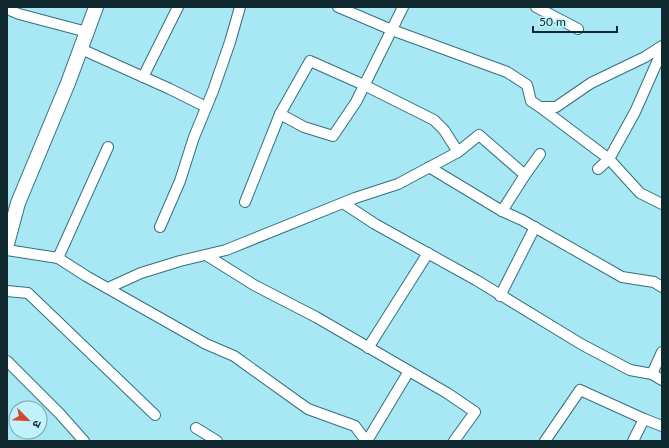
<svg xmlns="http://www.w3.org/2000/svg" width="669" height="448" viewBox="0 0 669 448" font-family="Lato,'Noto Sans Devanagari',sans-serif">
<style>
.lines{fill:none;stroke-linecap:round;stroke-linejoin:round}
.street-casing{stroke:#32707c;stroke-width:12}
.secondary-casing{stroke:#32707c;stroke-width:16}
.street{stroke:#fff;stroke-width:10}
.secondary{stroke:#fff;stroke-width:14}
</style>
<rect width="100%" height="100%" fill="#a8e7f4"/>
<g class="lines">
<defs>
<g id="street">
<path d="M338,7L392,30L507,72L527,85L531,101L540,107H556L591,83L645,57L662,46"/>
<path d="M536,7L578,29"/>
<path d="M7,9L19,14L87,32"/>
<path d="M81,49L170,89L206,107"/>
<path d="M143,77L178,7"/>
<path d="M540,107L609,159L640,193L662,204"/>
<path d="M280,114L310,61L364,85L434,120L444,130L458,152"/>
<path d="M429,167L502,211"/>
<path d="M598,169L609,159L635,112L662,51"/>
<path d="M525,175L540,154"/>
<path d="M245,202L280,114L304,127L333,136L356,102L403,7"/>
<path d="M343,203L375,224L476,280L581,344L630,370L652,374"/>
<path d="M160,227L180,181L194,137L213,91L230,42L240,7"/>
<path d="M7,250L58,258L86,276L206,344L234,356L308,409L355,426L366,441"/>
<path d="M206,255L254,285L316,317L447,393L475,412L454,441"/>
<path d="M58,258L108,147"/>
<path d="M108,288L141,273L180,261L226,250L355,198L398,184L458,152L479,135L525,175L502,211L522,220L622,277L654,282L662,287"/>
<path d="M7,291L28,293L155,415"/>
<path d="M500,296L535,227"/>
<path d="M368,348L428,253"/>
<path d="M662,352L652,374L662,380"/>
<path d="M7,361L60,414L84,441"/>
<path d="M196,428L217,441"/>
<path d="M367,441L409,371"/>
<path d="M545,441L580,390L644,419"/>
<path d="M633,441L644,419L662,426"/>
</g>
<path id="secondary" d="M7,244L18,203L68,83L96,7"/>
</defs>
<use href="#street" class="street-casing"/>
<use href="#secondary" class="secondary-casing"/>
<use href="#street" class="street"/>
<use href="#secondary" class="secondary"/>
</g>
<rect width="669" height="448" fill="none" stroke="#0f292e" stroke-width="16"/>
<g transform="translate(28 420) rotate(114)"><circle r="19" fill="#c0f2fc" stroke="#79a2aa"/>
<path d="M0-3L7 15L0 10L-7 15Z" fill="#d34731"/>
<text y="-6" font-size="11" font-weight="bold" text-anchor="middle" fill="#0f292e">उ</text>
</g>
<path d="M533 26v6h84v-6" fill="none" stroke="#0f292e" stroke-width="2"/>
<text x="539" y="26" font-size="12" fill="#0f292e" stroke="#c0f2fc" stroke-width="3" paint-order="stroke">50 m</text>
</svg>
